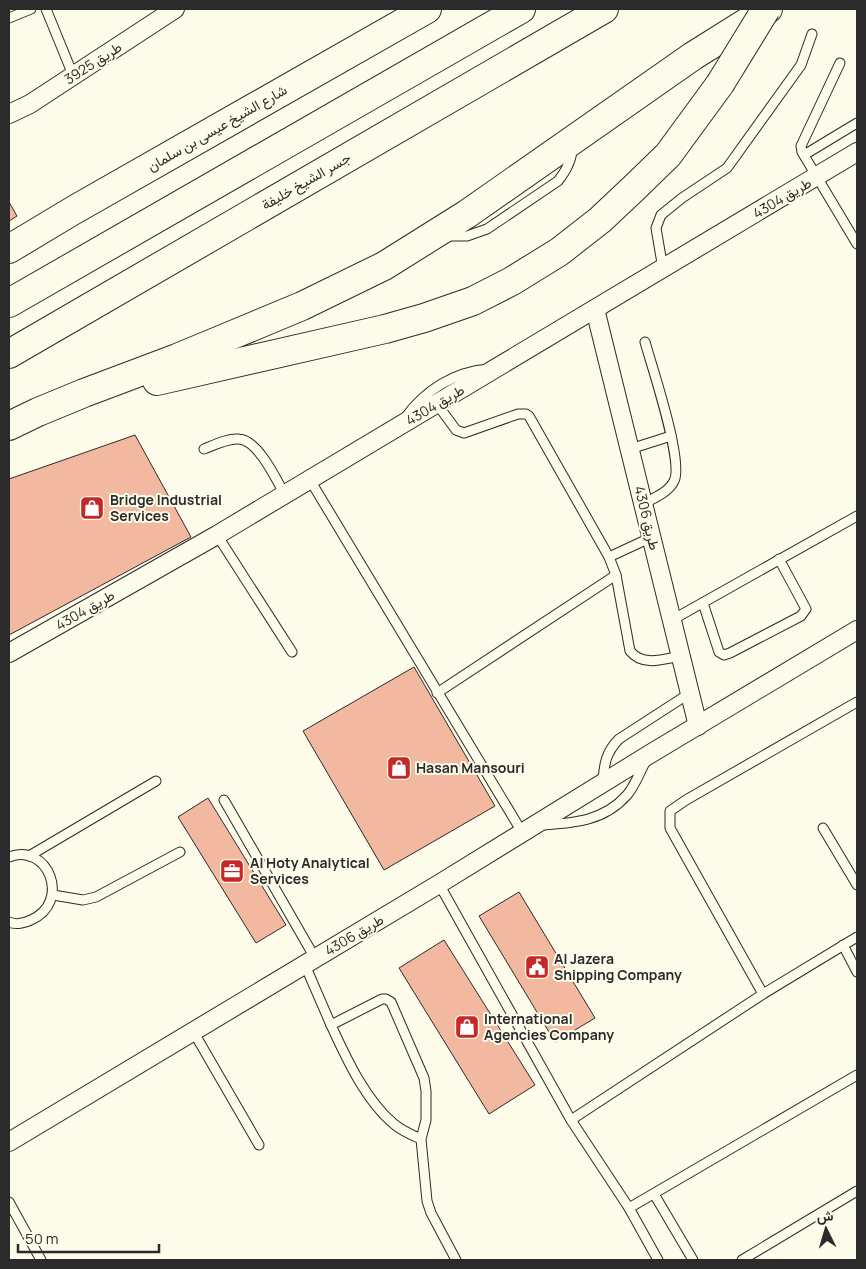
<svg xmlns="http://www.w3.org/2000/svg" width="866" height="1269" viewBox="0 0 866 1269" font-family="Manrope,Vazirmatn,sans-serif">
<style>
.building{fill:#f2b8a0;stroke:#2b2b2b}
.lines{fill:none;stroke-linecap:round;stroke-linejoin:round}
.lane-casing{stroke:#2b2b2b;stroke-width:11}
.street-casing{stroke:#2b2b2b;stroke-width:20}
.highway-casing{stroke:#2b2b2b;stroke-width:30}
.lane{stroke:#fdfbea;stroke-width:9}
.street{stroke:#fdfbea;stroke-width:18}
.highway{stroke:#fdfbea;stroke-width:28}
.highway-bridge-casing{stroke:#2b2b2b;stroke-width:30;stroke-linecap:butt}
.highway-bridge{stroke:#fdfbea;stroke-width:28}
.labels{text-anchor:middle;stroke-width:4;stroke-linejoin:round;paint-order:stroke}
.street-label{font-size:14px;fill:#2b2b2b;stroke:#fdfbea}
.poi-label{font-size:14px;font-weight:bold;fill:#2b2b2b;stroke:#fdfbea;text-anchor:start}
</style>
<rect width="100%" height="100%" fill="#fdfbea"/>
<g class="building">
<path d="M9,202L17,216L9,221Z"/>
<path d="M135,435L191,537L9,635V479Z"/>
<path d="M414,667L495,806L384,870L303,731Z"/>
<path d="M208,798L286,925L256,943L178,817Z"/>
<path d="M519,892L595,1018L555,1042L479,916Z"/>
<path d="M444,940L535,1085L489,1114L399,968Z"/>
</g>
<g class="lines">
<defs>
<g id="lane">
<path d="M46,9L73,75"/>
<path d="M9,18L31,9"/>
<path d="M840,63L801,146L802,152L857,244"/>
<path d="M804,155L857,123"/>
<path d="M444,236H467L487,229L558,181C566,171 572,161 572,148"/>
<path d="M663,269L656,228L661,215L682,198L727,168L801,65L812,34"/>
<path d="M437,404L456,430L464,433L518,414H526L529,416L609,557L616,575L630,651C643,667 664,659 681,656"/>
<path d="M405,418C425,390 454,372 488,369"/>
<path d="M204,449C214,445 228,438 239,439C258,440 276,479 285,495"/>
<path d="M630,449L671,436"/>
<path d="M310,480L522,832"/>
<path d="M643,504C654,498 669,492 674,481C684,462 652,367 645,342"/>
<path d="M217,535L292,652"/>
<path d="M609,557L652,537"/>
<path d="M703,603L719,652L724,655L730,653L801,616L806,609L779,559"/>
<path d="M672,620L857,516"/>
<path d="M437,693L616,575"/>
<path d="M603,782C604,764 606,752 619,739L690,693"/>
<path d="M224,800L315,958"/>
<path d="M542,825C575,823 604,821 627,795C635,786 640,771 646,761"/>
<path d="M823,828L857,885"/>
<path d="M29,856L156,781"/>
<path d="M9,857C48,842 72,902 31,920C25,923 16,925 9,922"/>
<path d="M439,884L571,1120L629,1208L658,1260"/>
<path d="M53,895L83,900L96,897L180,852"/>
<path d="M843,945L857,972"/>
<path d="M305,965L331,1025"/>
<path d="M763,994L670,828V811L686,800L857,702"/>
<path d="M193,1031L259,1145"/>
<path d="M571,1120L763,994L857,937"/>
<path d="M421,1139C412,1135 402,1131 394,1124C366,1101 346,1058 331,1025L382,999H386L391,1002L424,1078L426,1091V1120L421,1139L427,1201L431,1213L456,1260"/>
<path d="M654,1194L693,1260"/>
<path d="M9,1202L41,1260"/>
<path d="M629,1208L857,1075"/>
<path d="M742,1260L857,1191"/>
</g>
<g id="street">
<path d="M9,114L30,104L175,9"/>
<path d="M595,309L698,726"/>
<path d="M9,653L217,535L857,152"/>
<path d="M9,1142L439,884L650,754L857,630"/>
</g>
<g id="highway">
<path d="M9,249L74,210L427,9"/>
<path d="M9,303L521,9"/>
<path d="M9,354L604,9"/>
<path d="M157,381L385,329L424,318L473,301L512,281L559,252L600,220L634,188L668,155L720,84"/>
<path d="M9,426L38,412L84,393L177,358L302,306L384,266L467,214L693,56L768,9"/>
</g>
</defs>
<use href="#lane" class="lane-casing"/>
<use href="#street" class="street-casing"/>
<use href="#highway" class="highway-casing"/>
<use href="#lane" class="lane"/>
<use href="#street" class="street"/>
<use href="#highway" class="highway"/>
<defs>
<path id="highway-bridge" d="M720,84L766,9"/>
</defs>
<use href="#highway-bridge" class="highway-bridge-casing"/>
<use href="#highway-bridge" class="highway-bridge"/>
</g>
<defs>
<symbol id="shop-square" viewBox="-11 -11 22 22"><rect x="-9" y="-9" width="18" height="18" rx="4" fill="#c62828" stroke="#fdfbea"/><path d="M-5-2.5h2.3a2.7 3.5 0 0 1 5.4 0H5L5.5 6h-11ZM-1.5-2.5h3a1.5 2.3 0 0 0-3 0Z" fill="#fff"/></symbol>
<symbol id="office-square" viewBox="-11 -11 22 22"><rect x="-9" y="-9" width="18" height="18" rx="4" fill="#c62828" stroke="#fdfbea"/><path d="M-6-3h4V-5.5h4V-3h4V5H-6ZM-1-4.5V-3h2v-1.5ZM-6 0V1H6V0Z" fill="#fff"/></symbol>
<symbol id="civic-square" viewBox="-11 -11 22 22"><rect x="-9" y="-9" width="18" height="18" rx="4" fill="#c62828" stroke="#fdfbea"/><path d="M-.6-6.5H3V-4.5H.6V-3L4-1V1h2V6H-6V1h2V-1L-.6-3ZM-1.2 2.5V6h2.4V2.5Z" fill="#fff"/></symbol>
</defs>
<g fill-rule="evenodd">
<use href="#shop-square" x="78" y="494" width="28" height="28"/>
<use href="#shop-square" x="385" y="754" width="28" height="28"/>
<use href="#office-square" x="218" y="857" width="28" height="28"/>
<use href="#civic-square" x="523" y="953" width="28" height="28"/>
<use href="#shop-square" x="453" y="1013" width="28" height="28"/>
</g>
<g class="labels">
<g class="street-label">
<text transform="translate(93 63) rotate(-33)" y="5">طريق 3925</text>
<text transform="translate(217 128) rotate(-30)" y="5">شارع الشيخ عيسى بن سلمان</text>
<text transform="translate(306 181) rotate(-30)" y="5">جسر الشيخ خليفة</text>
<text transform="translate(782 198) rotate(-31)" y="5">طريق 4304</text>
<text transform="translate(435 405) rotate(-31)" y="5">طريق 4304</text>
<text transform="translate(647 518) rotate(76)" y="5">طريق 4306</text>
<text transform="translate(85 610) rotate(-30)" y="5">طريق 4304</text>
<text transform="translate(354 935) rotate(-31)" y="5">طريق 4306</text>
</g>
<g class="poi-label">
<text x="110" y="505">Bridge Industrial<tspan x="110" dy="16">Services</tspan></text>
<text x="416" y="773">Hasan Mansouri</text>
<text x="250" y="868">Al Hoty Analytical<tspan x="250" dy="16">Services</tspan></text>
<text x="554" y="964">Al Jazera<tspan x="554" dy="16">Shipping Company</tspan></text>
<text x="484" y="1024">International<tspan x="484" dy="16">Agencies Company</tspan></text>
</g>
</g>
<rect width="866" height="1269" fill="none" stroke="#2b2b2b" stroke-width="20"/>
<g transform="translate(826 1229) rotate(355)" stroke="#fdfbea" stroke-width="4" paint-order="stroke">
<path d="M0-4L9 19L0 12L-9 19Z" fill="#2b2b2b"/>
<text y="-8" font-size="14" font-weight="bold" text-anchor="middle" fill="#2b2b2b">ش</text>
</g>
<path d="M18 1244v8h141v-8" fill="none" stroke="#2b2b2b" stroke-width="2.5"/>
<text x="25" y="1244" font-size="15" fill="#2b2b2b" stroke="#fdfbea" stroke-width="4" paint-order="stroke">50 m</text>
</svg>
